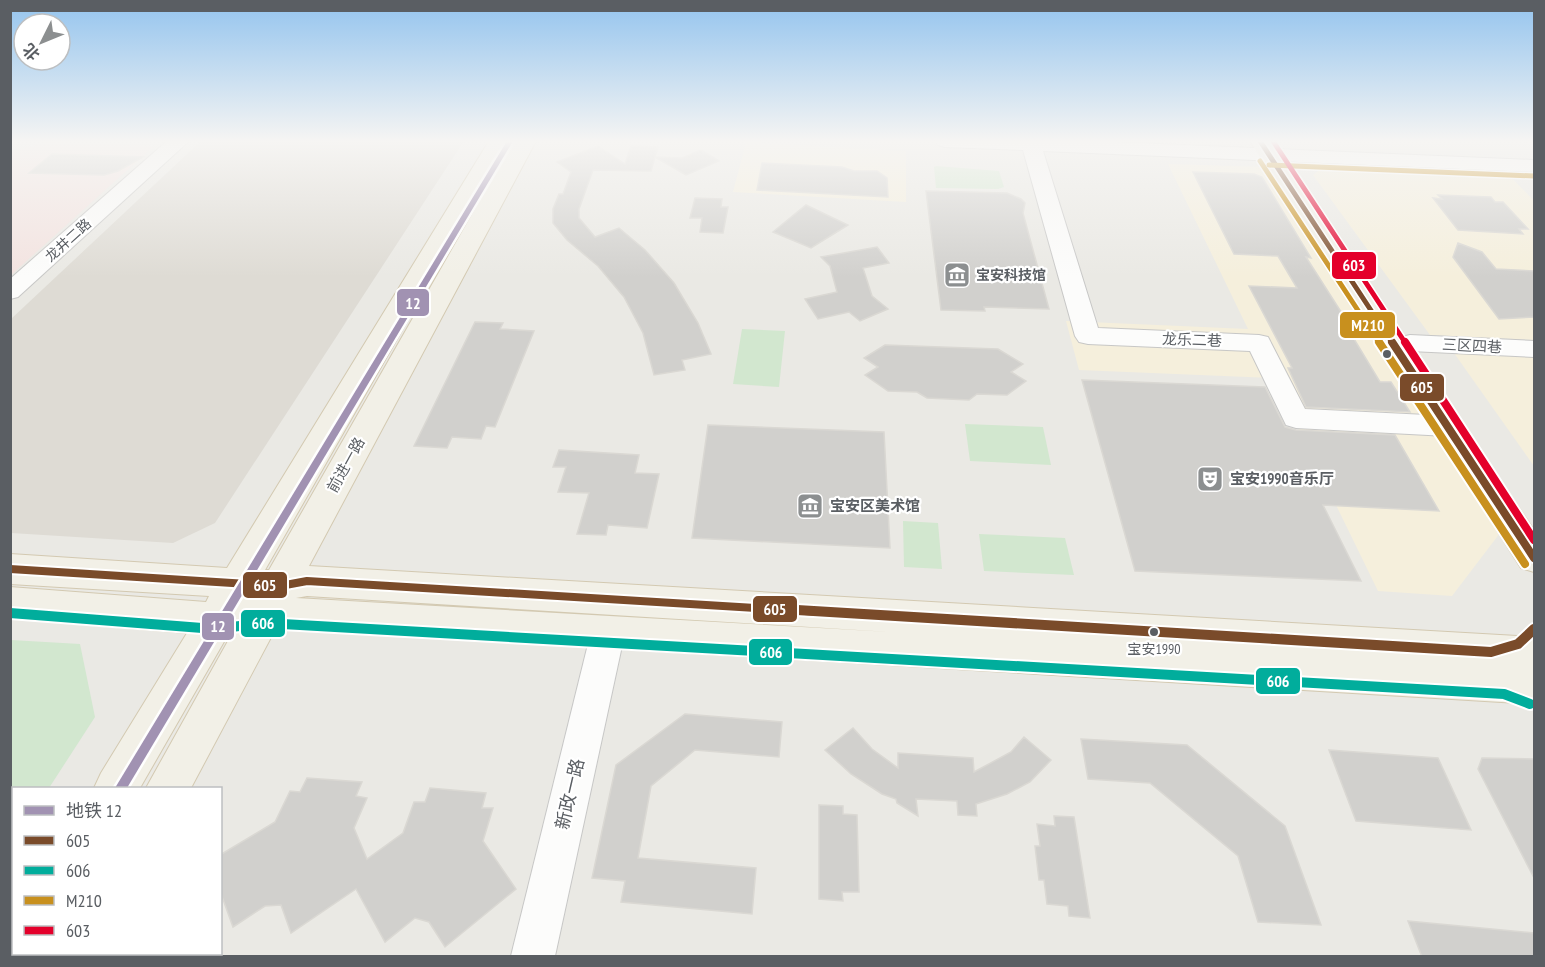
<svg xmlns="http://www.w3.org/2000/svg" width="1545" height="967" viewBox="0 0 1545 967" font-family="'PT Sans Narrow','Noto Sans SC',sans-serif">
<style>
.commercial{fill:#f5efdc}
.education{fill:#dedbd4}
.medical{fill:#f3e3e0}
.green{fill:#d2e7cf}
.building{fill:#d1d0cd;stroke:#dad8d3;stroke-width:1.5}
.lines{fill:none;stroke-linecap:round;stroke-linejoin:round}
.minor-casing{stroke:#c7c7c6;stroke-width:2}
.major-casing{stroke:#d3c9b1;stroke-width:2}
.minor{fill:#fcfcfb;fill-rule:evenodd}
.major{fill:#f2f0e7;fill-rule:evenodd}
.bus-1-far2-casing{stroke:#fff;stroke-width:8}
.bus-1-far1-casing{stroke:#fff;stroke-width:12}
.bus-1-casing{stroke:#fff;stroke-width:14}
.bus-2-casing{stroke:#fff;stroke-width:14}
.bus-3-far1-casing{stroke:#fff;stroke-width:8}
.bus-3-casing{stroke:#fff;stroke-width:12}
.bus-4-far1-casing{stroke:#fff;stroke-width:8}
.bus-4-casing{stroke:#fff;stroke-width:12}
.bus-1-far2{stroke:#7a4b2a;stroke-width:5}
.bus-1-far1{stroke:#7a4b2a;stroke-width:8}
.bus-1{stroke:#7a4b2a;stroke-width:10}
.bus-2{stroke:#01ad9c;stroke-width:10}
.bus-3-far1{stroke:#c8901e;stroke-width:5}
.bus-3{stroke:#c8901e;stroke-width:8}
.bus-4-far1{stroke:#e4002b;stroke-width:5}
.bus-4{stroke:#e4002b;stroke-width:8}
.metro-1-casing{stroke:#fff;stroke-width:5}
.metro-1{fill:#a192b2;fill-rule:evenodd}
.bus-dot{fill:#5a5e63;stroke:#fff;stroke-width:2}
.labels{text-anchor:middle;stroke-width:4.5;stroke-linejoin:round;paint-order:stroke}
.far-street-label{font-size:14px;fill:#5a5e63;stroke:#fff}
.far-poi-label{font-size:14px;font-weight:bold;fill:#5a5e63;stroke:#fff;text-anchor:start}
.bus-label{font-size:14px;fill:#5a5e63;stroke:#fff}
.street-label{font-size:15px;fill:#5a5e63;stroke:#fff}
.poi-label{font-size:15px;font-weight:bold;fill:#5a5e63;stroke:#fff;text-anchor:start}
.near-street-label{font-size:18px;fill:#5a5e63;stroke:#fff}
.line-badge{stroke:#fff;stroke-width:2}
.badge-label{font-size:16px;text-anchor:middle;font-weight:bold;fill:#fff}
</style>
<rect width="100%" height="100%" fill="#eae9e4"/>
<g class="commercial">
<path d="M746,142L906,151V202L733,192Z"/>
<path d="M1168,164L1265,167L1500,533L1452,596L1378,591L1274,378L1079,370L1066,321L1248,329Z"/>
<path d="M1325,166L1510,176L1534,201V340L1430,335L1313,175Z"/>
<path d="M1454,353L1534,357V466Z"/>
</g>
<path class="education" d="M201,141H464L215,523L173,543L11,533V319Z"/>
<path class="medical" d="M46,142L154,146L11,275V152Z"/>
<g class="green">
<path d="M936,166L999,171L1004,187L998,189L936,188L934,167Z"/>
<path d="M742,329L785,331L779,387L733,384Z"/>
<path d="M965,424L1043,427L1051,465L970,461Z"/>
<path d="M903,521L938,523L942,569L904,567Z"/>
<path d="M979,534L1065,538L1074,575L984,571Z"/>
<path d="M11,640L80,644L95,717L49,788H14L13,844L11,849Z"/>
</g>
<g class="building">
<path d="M598,146L625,164L631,146L658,147L655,157L682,158L701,150L719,161L686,175L655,157L651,171L593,170L579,209V218L595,237L619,228L645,250L674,283L698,323L711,354L682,360L685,370L654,375L643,333L624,297L598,266L567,240L553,223V209L559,194H563L571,172L557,162Z"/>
<path d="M52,154L143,157L118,171L104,175L29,173Z"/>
<path d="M762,163L842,167L854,171H877L887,178L888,197L757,190Z"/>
<path d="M1193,172L1254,174L1262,177L1311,258L1306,257L1352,329H1348L1380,382H1391L1410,412L1306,407L1288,368H1292L1249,286L1297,288L1278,256L1234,254Z"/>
<path d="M926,191L1007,193L1021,199L1025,203L1023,213L1049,309L984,307L985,311L941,310Z"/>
<path d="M1438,195L1491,197L1495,202H1503L1528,229H1519L1523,234L1458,230L1433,198L1442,199Z"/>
<path d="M695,198L722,199L721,207H728L723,233L700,232L702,218H690Z"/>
<path d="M806,205L848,225L811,248L773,232Z"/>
<path d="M1458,243L1482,252L1496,269L1534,271V317L1499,319L1453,257Z"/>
<path d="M877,247L889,263L863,268L872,296L888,309L860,321L849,312L818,319L805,299L837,292L830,266L821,257Z"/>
<path d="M475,322L503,323L500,329L534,331L495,427L486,426L481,439L452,437L447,448L414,446Z"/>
<path d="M885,345L998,349L1023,364L1011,372L1026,381L1007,395L977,394L969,400L927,398L917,392L888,391L865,375L878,367L864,358Z"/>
<path d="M1082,380L1265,387L1285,427L1296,430L1395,435L1439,511L1323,505L1361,581L1135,571Z"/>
<path d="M708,425L884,432L890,548L692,538Z"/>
<path d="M559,450L639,455L635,473L659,474L647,528L608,525L606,535L577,534L589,493L558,492L566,467H553Z"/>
<path d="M685,714L782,722L779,757L695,750L651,786L638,858L756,868L752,914L621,902L625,881L592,878L616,765Z"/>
<path d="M853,728L872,749L898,768V753L973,758L974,772L1011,752L1024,737L1051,760L1030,782L1007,794L976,804L977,816L958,815L957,801L916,799L918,816L897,803L896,799L882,794L851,774L825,750Z"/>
<path d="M1081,739L1187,745L1285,826L1321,925L1258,922L1238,856L1150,783L1088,779Z"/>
<path d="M1329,750L1438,758L1471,830L1356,821Z"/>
<path d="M1482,758L1534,759V878L1478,769Z"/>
<path d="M307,778L362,782L356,796L367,798L354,828L367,859L403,833L414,802H425L430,788L486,793L482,808H493L483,841L516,889L445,947L429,922L415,918L385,942L356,889L291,933L281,905L265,906L233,927L220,891V855L275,822L290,791L300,792Z"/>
<path d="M819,805L843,806V814L857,815L859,892H842L843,901L819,899Z"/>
<path d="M1054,816L1074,817L1090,918L1069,916L1068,906L1047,904L1044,880H1039L1035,846H1040L1037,824L1055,826Z"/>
<path d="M1408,921L1534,933V957H1422Z"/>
</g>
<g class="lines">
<defs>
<g id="minor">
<path d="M167,141H189L18,297L10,299V279Z"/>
<path d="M935,141H1087L1534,160V172L1043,151L1098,328L1259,335L1268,337L1305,409L1447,416L1457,419L1461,426L1457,433L1447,436L1296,428L1286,425L1250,351L1088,344L1079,342L1075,336L1023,150L945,147L938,145Z"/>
<path d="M1410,335L1534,341V357L1410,351L1401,349L1397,343L1401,337Z"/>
<path d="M608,617L620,621L625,632L555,956H511L591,632L596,621Z"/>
</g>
<g id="major">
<path d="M489,141H510L265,570H269L514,141H536L309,566L1534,637V704L276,628L191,788H146L233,632L229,633L140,788H94L101,773L187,633L10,618V587L206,602L209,596L10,584V554L227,568ZM307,596L890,632L296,598Z"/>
<path d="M1250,141H1271L1534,530V572L1521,568Z"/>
<path d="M14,931V954H42V956H10V933Z"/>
<path d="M51,954H102L101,956H51Z"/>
</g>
</defs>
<use href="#minor" class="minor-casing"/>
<use href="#major" class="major-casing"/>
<use href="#minor" class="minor"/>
<use href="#major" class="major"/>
<defs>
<path id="bus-1-far2" d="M1260,141L1393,344"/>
<g id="bus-1-far1">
<path d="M1392,342L1534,558"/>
<path d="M10,569L280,586L307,581L822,612"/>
</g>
<path id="bus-1" d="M797,610L1491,652L1518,644L1534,629"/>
<path id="bus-2" d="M10,613L215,629L265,623L1504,694L1530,704"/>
<g id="bus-3-far1">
<path d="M1260,161L1380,344"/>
<path d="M1269,165L1534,176"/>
</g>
<path id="bus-3" d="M1379,342L1525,564"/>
<path id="bus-4-far1" d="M1273,141L1406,344"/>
<path id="bus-4" d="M1405,342L1534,540"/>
</defs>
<use href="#bus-1-far2" class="bus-1-far2-casing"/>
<use href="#bus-1-far1" class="bus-1-far1-casing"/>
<use href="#bus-1" class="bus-1-casing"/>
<use href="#bus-2" class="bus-2-casing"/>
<use href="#bus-3-far1" class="bus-3-far1-casing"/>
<use href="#bus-3" class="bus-3-casing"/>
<use href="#bus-4-far1" class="bus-4-far1-casing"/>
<use href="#bus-4" class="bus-4-casing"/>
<use href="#bus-1-far2" class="bus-1-far2"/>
<use href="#bus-1-far1" class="bus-1-far1"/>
<use href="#bus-1" class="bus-1"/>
<use href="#bus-2" class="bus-2"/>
<use href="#bus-3-far1" class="bus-3-far1"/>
<use href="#bus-3" class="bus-3"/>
<use href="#bus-4-far1" class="bus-4-far1"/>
<use href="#bus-4" class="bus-4"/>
<defs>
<path id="metro-1" d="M507,141H513L127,788H115Z"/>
</defs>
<use href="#metro-1" class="metro-1-casing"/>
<use href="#metro-1" class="metro-1"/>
</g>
<linearGradient id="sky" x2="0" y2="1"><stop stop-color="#94c4ee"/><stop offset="0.51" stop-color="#f6f5f3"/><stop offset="1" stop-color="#f6f5f3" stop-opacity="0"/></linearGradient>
<rect width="1545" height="277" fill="url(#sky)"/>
<defs>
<symbol id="museum-square" viewBox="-11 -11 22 22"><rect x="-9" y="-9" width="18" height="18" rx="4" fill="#8c8f90" stroke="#fff"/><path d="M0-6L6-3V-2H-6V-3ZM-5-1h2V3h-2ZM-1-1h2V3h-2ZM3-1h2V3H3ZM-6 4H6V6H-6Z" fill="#fff"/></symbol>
<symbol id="theatre-square" viewBox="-11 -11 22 22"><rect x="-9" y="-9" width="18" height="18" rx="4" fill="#8c8f90" stroke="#fff"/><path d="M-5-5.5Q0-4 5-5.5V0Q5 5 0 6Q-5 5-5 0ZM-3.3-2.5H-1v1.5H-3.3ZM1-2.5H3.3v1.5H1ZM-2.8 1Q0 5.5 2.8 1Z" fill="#fff"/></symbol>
</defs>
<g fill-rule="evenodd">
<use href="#museum-square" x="942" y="260" width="30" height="30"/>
<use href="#theatre-square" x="1195" y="464" width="30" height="30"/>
<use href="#museum-square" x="795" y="491" width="30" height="30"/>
</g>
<g class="bus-dot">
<circle cx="1387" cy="354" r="5"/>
<circle cx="1154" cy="632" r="5"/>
</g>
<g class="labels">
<g class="far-street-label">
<text transform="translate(68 240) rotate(-42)" y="5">龙井二路</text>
</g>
<g class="far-poi-label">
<text x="976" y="280">宝安科技馆</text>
</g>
<g class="bus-label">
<text x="1154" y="654">宝安1990</text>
</g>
<g class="street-label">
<text transform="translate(1192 340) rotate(2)" y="5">龙乐二巷</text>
<text transform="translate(1472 346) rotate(3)" y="5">三区四巷</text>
<text transform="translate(346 465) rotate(-61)" y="5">前进一路</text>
</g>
<g class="poi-label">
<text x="1230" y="484">宝安1990音乐厅</text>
<text x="830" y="511">宝安区美术馆</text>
</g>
<g class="near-street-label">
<text transform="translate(570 794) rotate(-77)" y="6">新政一路</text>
</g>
</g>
<g class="line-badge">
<rect x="1331" y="251" width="46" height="29" rx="6" fill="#e4002b"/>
<rect x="396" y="288" width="34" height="29" rx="6" fill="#a192b2"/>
<rect x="1339" y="311" width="57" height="28" rx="6" fill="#c8901e"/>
<rect x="1399" y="373" width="46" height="29" rx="6" fill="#7a4b2a"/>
<rect x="242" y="571" width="46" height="28" rx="6" fill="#7a4b2a"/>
<rect x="752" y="595" width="46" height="28" rx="6" fill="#7a4b2a"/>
<rect x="240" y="609" width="46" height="29" rx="6" fill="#01ad9c"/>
<rect x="201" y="612" width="34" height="29" rx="6" fill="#a192b2"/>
<rect x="748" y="638" width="45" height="28" rx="6" fill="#01ad9c"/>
<rect x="1255" y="667" width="46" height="28" rx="6" fill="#01ad9c"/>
</g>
<g class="badge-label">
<text x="1354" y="271">603</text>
<text x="413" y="309">12</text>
<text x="1368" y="331">M210</text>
<text x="1422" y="393">605</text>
<text x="265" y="591">605</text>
<text x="775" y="615">605</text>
<text x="263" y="629">606</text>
<text x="218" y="632">12</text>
<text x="771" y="658">606</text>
<text x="1278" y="687">606</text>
</g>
<rect width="1545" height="967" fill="none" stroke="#5a5e63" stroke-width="24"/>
<rect x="12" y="787" width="210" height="168" fill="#ffffff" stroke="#bdbfc1" stroke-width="1.5"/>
<rect x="24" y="806" width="30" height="9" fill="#a192b2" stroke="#bdbfc1" stroke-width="1.5"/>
<text x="66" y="817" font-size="18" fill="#5a5e63">地铁 12</text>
<rect x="24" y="836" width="30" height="9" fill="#7a4b2a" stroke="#bdbfc1" stroke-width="1.5"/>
<text x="66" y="847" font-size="18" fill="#5a5e63">605</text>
<rect x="24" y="866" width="30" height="9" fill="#01ad9c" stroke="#bdbfc1" stroke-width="1.5"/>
<text x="66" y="877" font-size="18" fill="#5a5e63">606</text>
<rect x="24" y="896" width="30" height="9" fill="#c8901e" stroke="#bdbfc1" stroke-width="1.5"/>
<text x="66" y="907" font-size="18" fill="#5a5e63">M210</text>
<rect x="24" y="926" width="30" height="9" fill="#e4002b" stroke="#bdbfc1" stroke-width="1.5"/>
<text x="66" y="937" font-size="18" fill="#5a5e63">603</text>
<g transform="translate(42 42) rotate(227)"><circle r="28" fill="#ffffff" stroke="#bdbfc1" stroke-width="1.5"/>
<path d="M0-4.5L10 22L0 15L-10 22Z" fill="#8c8f90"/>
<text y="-9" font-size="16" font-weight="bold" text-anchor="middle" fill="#5a5e63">北</text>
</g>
</svg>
